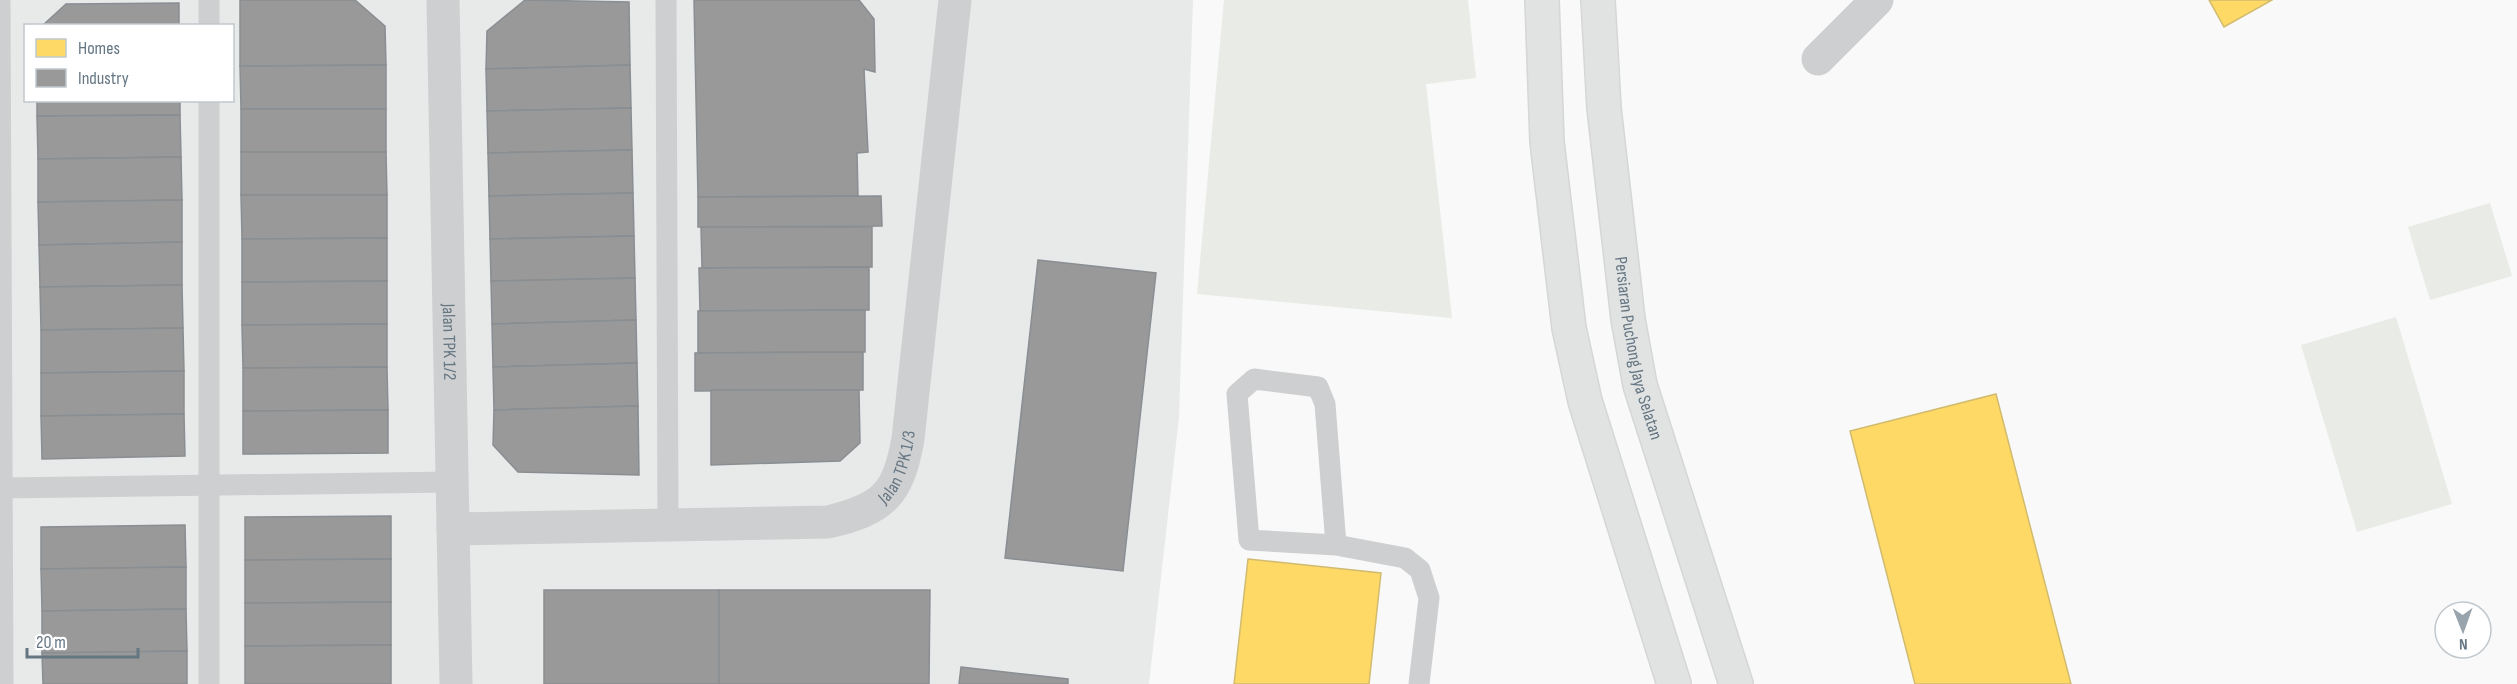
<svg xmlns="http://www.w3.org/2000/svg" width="2517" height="684" viewBox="0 0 2517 684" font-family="'Sofia Sans Condensed',sans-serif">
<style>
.built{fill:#e8e9e9;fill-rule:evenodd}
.green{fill:#e8ebe6}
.homes{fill:#ffd966;stroke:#d1bb6f;stroke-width:1.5}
.industry{fill:#999;stroke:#898e92;stroke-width:1.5}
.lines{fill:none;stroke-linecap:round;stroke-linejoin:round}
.secondary-casing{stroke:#d5d6d7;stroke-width:36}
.lane{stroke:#cecfd0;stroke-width:21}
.street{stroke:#cecfd0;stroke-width:33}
.secondary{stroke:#e1e2e2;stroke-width:33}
.labels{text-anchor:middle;stroke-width:6;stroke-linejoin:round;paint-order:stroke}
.street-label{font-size:18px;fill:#657683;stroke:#fff}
</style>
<rect width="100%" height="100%" fill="#f9f9f9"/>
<path class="built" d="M0,0H1193L1179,417L1149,684H0ZM26,26H232V100H26Z"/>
<g class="green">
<path d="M1224,0H1468L1476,78L1426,84L1452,318L1197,294Z"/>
<path d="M2490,203L2512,276L2430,300L2408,227Z"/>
<path d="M2396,317L2452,504L2357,532L2301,345Z"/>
</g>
<g class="homes">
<path d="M2209,0H2272L2224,27Z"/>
<path d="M1996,394L2071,684H1915L1850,431Z"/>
<path d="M1248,559L1381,573L1369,684H1234Z"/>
</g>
<g class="industry">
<path d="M240,0H355L385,26L386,65L240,66Z"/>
<path d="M525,0L629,2L630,65L486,69L487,31Z"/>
<path d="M694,0H859L874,19L875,72L864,69L868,152L857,153L858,196L698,197Z"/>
<path d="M179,3V26H42L66,4Z"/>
<path d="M386,65V109H241L240,66Z"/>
<path d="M630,65L631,108L487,111L486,69Z"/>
<path d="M37,100H180V115L37,116Z"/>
<path d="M631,108L632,150L488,153L487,111Z"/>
<rect x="241" y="109" width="145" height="43"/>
<path d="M180,115L181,157L38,159L37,116Z"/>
<path d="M632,150L633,193L489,196L488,153Z"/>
<path d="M241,152H386L387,195H241Z"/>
<path d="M181,157L182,200L38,202V159Z"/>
<path d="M633,193L634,236L490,239L489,196Z"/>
<path d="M241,195H387V238L242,239Z"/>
<path d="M881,196L882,226L698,227V197Z"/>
<path d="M182,200V242L39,245L38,202Z"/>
<path d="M701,227H872V267L702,268Z"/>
<path d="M634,236L635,278L491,281L490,239Z"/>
<path d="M387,238V281L242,282V239Z"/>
<path d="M182,242V285L40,287L39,245Z"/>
<path d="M1038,260L1156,273L1123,571L1005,558Z"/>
<path d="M869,267V310L700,311L699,268Z"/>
<path d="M635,278L636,320L492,324L491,281Z"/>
<path d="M387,281V324L242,325V282Z"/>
<path d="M182,285L183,328L41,330L40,287Z"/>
<path d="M865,310V352L698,353V311Z"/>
<path d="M636,320L637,363L493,367L492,324Z"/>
<path d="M387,324V367L243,368L242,325Z"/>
<path d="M183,328L184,371L41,373V330Z"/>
<path d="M863,352V390L695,391V353Z"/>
<path d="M637,363L638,406L494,410L493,367Z"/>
<path d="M387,367L388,410L243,411V368Z"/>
<path d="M184,371V414L41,416V373Z"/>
<path d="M711,390H859L860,443L840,461L711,465Z"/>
<path d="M638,406L639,475L518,472L493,445L494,410Z"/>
<path d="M388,410V453L243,454V411Z"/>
<path d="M184,414L185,456L42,459L41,416Z"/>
<path d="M391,516V559L245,560V517Z"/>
<path d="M185,525L186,567L41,569V527Z"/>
<path d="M391,559V602L245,603V560Z"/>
<path d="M186,567V609L42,611L41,569Z"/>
<rect x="544" y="590" width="175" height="94"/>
<path d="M719,590H930L929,684H719Z"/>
<path d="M391,602V645L245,646V603Z"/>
<path d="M186,609L187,651L42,653V611Z"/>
<path d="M391,645V684H245V646Z"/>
<path d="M187,651V684H43L42,653Z"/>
<path d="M961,667L1068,679V684H959Z"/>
</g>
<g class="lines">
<defs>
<g id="secondary">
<path d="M1542,0L1547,142L1569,328L1585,401L1674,684"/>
<path id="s3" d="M1598,0L1604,108L1628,319L1640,385L1736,684"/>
</g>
</defs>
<use href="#secondary" class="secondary-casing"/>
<g class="lane">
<path d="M0,0L3,684"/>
<path d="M666,0L668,525"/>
<path d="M209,26V0"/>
<path d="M209,100V684"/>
<path d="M2,488L452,482"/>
<path d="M1336,545L1325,404L1318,387L1254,379L1237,394L1249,540L1336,545L1405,558L1420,570L1429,598L1419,684"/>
</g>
<g class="street">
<path id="s1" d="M443,0L456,684"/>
<path d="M1818,59L1877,0"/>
<path id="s2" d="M453,529L828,522C884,509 898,494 908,439L955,0"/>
</g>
<use href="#secondary" class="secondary"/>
</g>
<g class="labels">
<g class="street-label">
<text dy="6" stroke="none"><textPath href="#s1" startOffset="342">Jalan TPK 1/2</textPath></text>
<text dy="6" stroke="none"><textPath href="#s3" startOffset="351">Persiaran Puchong Jaya Selatan</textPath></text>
<text dy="6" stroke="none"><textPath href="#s2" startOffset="471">Jalan TPK 1/3</textPath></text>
</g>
</g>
<rect x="24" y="24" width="210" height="78" fill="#ffffff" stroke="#c1c8cd" stroke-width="1.5"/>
<rect x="36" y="39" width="30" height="18" fill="#ffd966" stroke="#c1c8cd" stroke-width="1.5"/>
<text x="78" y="54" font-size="18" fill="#657683">Homes</text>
<rect x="36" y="69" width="30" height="18" fill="#999999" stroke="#c1c8cd" stroke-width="1.5"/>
<text x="78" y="84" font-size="18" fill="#657683">Industry</text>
<g transform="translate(2463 630) rotate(179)"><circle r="28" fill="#ffffff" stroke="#c1c8cd" stroke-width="1.5"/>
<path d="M0-4.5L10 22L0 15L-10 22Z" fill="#99a4ac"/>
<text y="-9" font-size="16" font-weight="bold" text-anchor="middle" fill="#657683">N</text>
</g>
<path d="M27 648v9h111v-9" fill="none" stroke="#657683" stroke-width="3"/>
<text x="36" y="648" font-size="18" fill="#657683" stroke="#ffffff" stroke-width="4.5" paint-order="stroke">20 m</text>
</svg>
